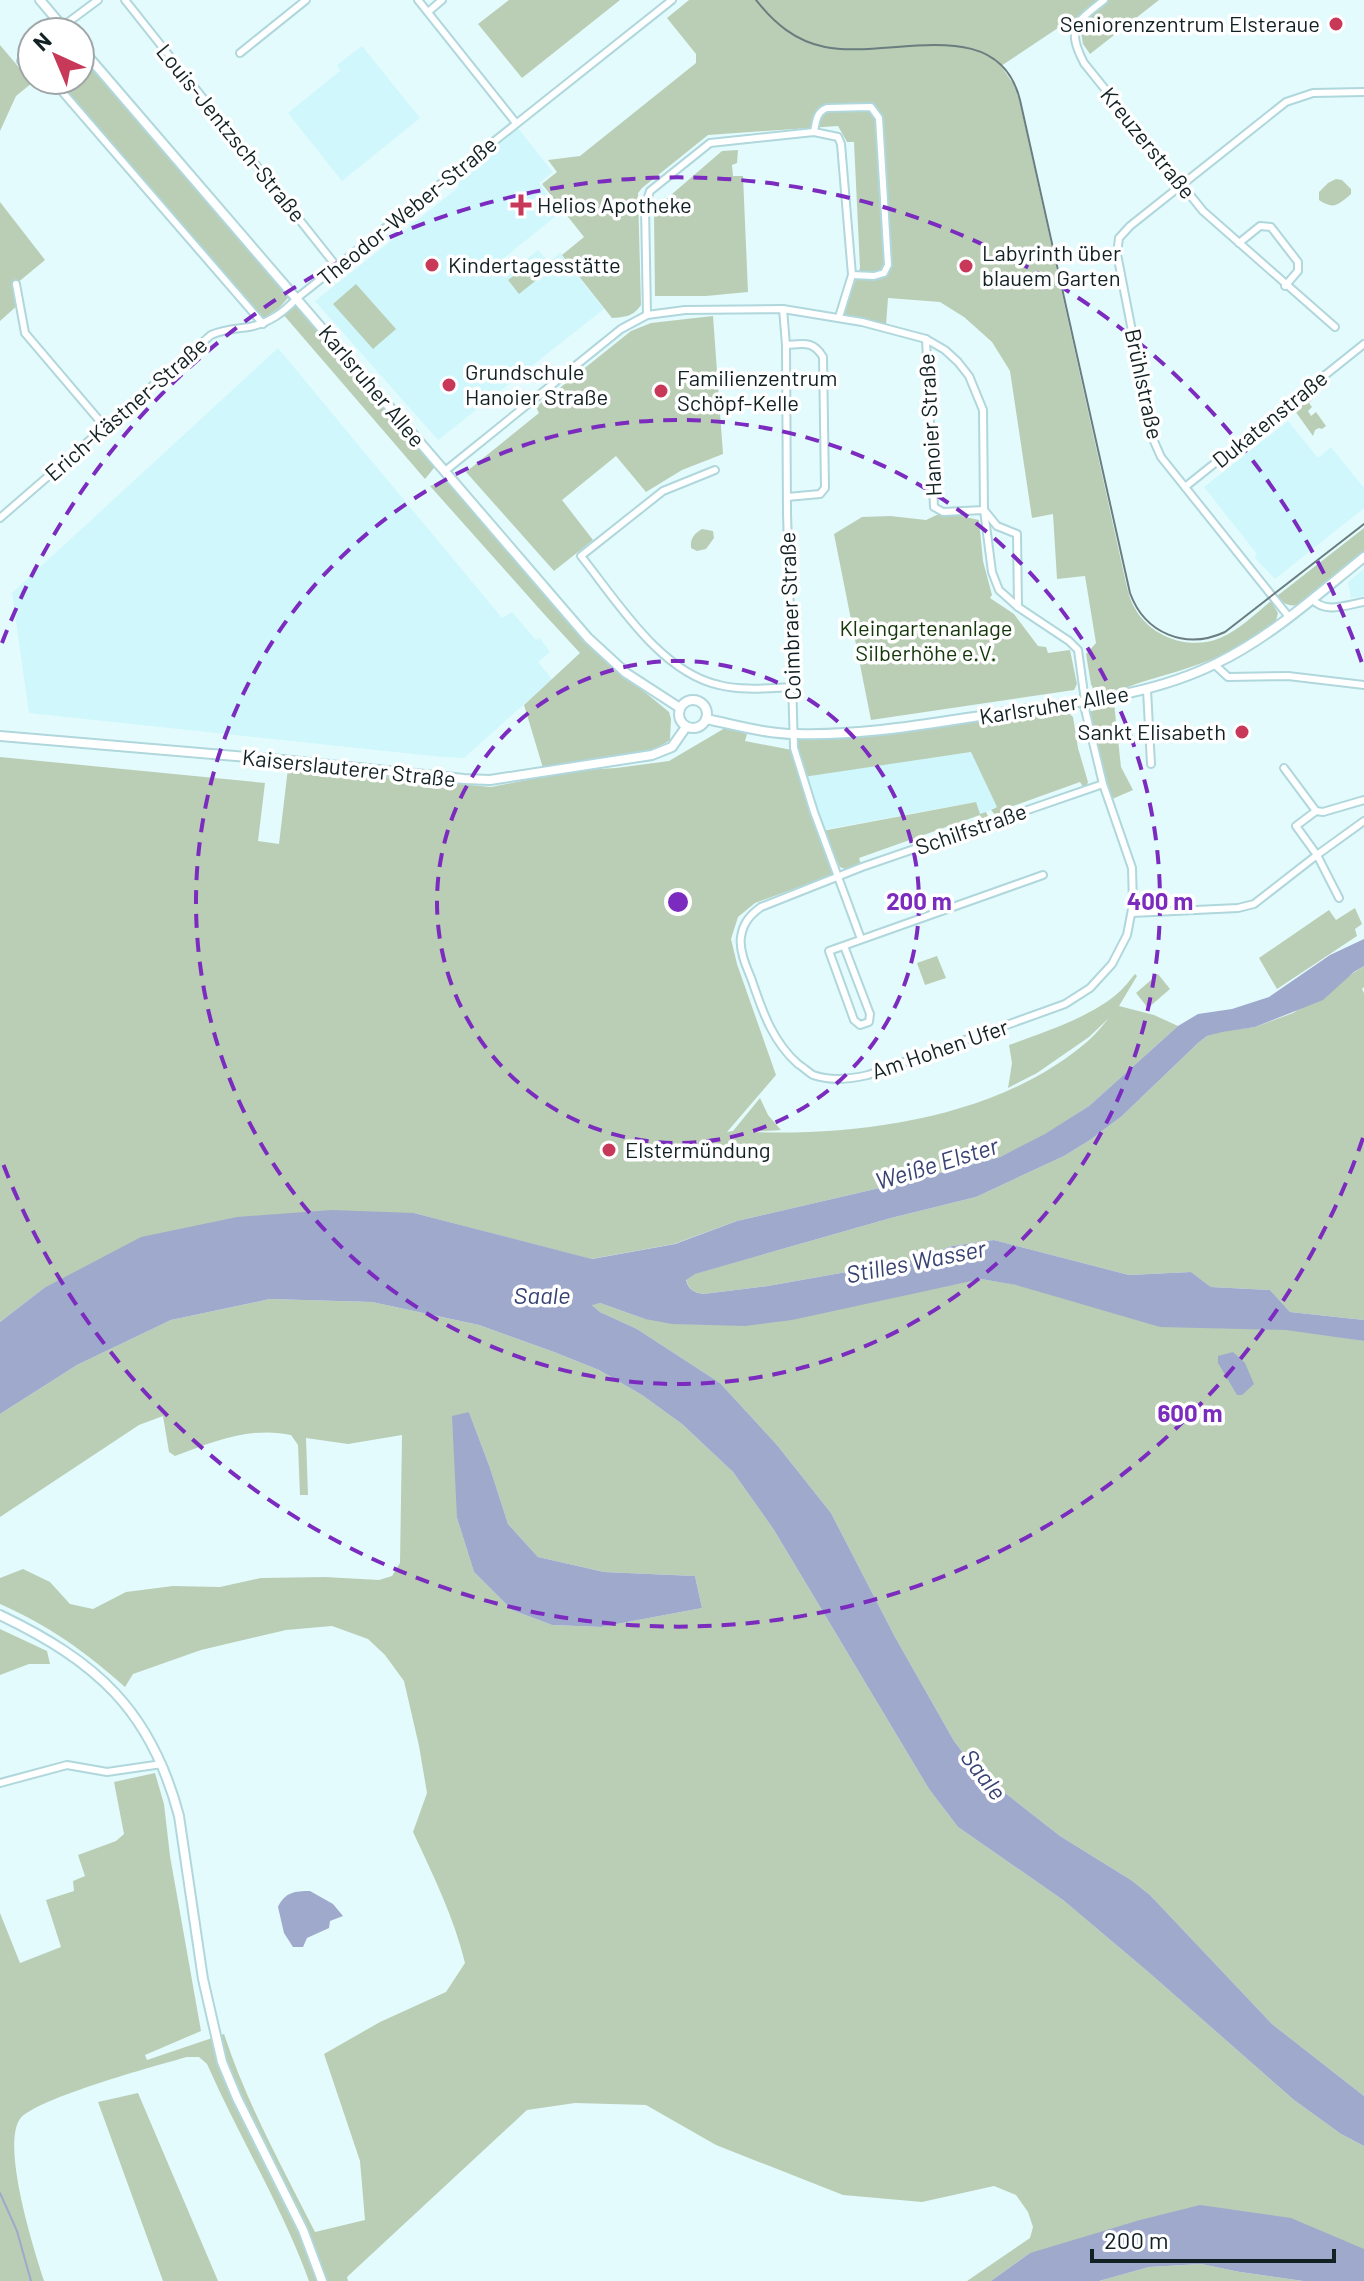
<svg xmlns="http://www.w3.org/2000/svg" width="1364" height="2281" viewBox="0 0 1364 2281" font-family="Barlow,sans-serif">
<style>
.built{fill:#cff7fc}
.green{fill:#baceb5;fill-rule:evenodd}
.water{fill:#9fa9cc}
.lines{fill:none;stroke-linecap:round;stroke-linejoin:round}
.stream{stroke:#9fa9cc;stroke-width:2}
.minor-casing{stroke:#afd7dc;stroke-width:10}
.tertiary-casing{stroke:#afd7dc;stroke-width:12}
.minor{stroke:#fff;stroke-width:6}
.tertiary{stroke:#fff;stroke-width:8}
.tram{stroke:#6a7d7f;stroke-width:2}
.ring{fill:none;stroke:#7b2cbf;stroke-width:4;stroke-dasharray:14 10}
.poi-dot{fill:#c83858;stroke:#fff;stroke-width:3}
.labels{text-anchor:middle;stroke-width:7;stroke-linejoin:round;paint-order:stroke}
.poi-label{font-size:22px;fill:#122123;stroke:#fff;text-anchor:start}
.street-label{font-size:22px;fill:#122123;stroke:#fff}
.park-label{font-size:22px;fill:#133709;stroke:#fff}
.water-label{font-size:24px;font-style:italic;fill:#384373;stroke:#fff}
.centre{fill:#7b2cbf;stroke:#fff;stroke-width:4}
.ring-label{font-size:24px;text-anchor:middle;font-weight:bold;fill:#7b2cbf;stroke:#fff;stroke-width:7;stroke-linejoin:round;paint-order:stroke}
</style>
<rect width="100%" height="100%" fill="#e4fbfe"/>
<g class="built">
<path d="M362,46L420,118L342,181L288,113L340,71L337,65Z"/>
<path d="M517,127L553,172L539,183L561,212L499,262L500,268L506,276L538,250L549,262L560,253L604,309L438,440L315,301L459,187L453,179Z"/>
<path d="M278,348L502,618L512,612L536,640L540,638L550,652L538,662L552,679L464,758L442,757L29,713L12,593Z"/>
<path d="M1288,421L1318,458L1331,447L1364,488V508L1275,579L1256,559L1255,557L1257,554L1204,487Z"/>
<path d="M1364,569V596L1351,598L1348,582Z"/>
<path d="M972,752L997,807L980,815L975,802L822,830L803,776Z"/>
</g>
<g class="green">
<path d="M509,0H620L522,78L478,24Z"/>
<path d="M689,0H1159L1090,54L1083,44L1081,32L1067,22L1001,66L1014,85L1019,99L1126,583C1128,591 1130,600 1134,607C1150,637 1189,651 1220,638C1239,630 1255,614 1271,601L1278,613L1276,621C1241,654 1187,669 1142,682C1127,687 1111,694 1094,691L1091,684L1086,654L1096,643L1085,576L1057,579L1053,514L1032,518L1010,371L992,342L964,317L940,302L888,298L886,325L843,314L860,268L854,142H847L838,126L708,135L642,188L638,193L641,305C633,317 624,317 612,318L562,255L584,237L542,184L557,172L548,160L580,156L696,63V54L667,18Z"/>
<path d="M0,45L32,83L16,96L0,131Z"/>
<path d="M80,53L286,292L288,298L279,308L263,319L57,80H80Z"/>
<path d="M738,150L737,163L732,165L733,176H743L748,292L706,296H655L654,214L657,207L722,151Z"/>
<path d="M1336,179L1342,180L1351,189V194C1338,205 1334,210 1319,200V192L1328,183Z"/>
<path d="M0,202L45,260L16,284L19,304L0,321Z"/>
<path d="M529,264L539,278L519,294L508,280Z"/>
<path d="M356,284L396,329L373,349L333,304Z"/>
<path d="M300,302L438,463L425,479L282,313Z"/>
<path d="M713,316L723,454L682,470L646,492L616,456L562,500L593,540L554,571L466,472L539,413L536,407L631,331L651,323Z"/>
<path d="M1320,391L1309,403L1312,407L1308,411L1311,416L1316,412L1326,426L1322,429L1319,428L1315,430L1313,436L1295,411Z"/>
<path d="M449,479L532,573L602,657L669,712L671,719L670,740C643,760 578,762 543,768L524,705L580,653L544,614L430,486Z"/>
<path d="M943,512L979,520L983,561L992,595L990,598L1014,614L1038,646L1046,647L1048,653L1070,650L1077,684L1074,690L871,720L834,534L862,517L890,516L926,520Z"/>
<path d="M1364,528V552L1297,605C1289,607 1282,603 1277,596Z"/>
<path d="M702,529L713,531L714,538L706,549L697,551L691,548C690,538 694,534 702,529Z"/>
<path d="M1114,703L1121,767L1133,790L1110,800L1085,712L1093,711L1097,706Z"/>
<path d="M1070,714L1073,717L1078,748L1088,782L1087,785L1083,787L1080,782L1002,810L1003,816L997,817L991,810L997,807L971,752L803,777L822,831L976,802L980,814L986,812L989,818L983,823L980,815L859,858L862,867L852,872L840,867L826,838L837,873L755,903L738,917L731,939L737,964L776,1075L727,1132L733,1131L760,1098L768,1115L781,1130L750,1132C863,1136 1000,1117 1088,1041C1096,1034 1102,1026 1109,1018L1089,1037L1037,1073L1008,1088L1012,1063L1009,1045C1042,1033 1091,1017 1118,993C1124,988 1130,980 1135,974L1137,976L1119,1006L1154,1015L1178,1026L1089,1106L1045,1135L1000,1157L914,1180L737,1221L674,1244L591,1259L414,1213L44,1288L0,1322V757L265,783L258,841L279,844L288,768L491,787L527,780L533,773L616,768L669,761L725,728L747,734L745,741L792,750L794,734L968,718Z"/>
<path d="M1355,908L1362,924L1355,929L1357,936L1277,989L1259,958L1329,910L1336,920Z"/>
<path d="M937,956L946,978L925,985L917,963Z"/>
<path d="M1364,966V987L1362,989L1364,993V1320L1290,1312L1270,1290L1211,1287L1191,1272L1129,1275L994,1240L952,1246L908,1261L768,1286L703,1294C693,1292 689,1290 686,1279L694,1274L891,1218L976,1197L1064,1156L1090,1140L1122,1116L1198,1043L1207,1036L1222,1031L1255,1027L1293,1013Z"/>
<path d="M1158,974L1170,989L1148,1008L1136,993Z"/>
<path d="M981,1279L1364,1341V2096L1272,2024L1150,1895L1131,1880L1060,1836L977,1771L954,1741L895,1637L831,1513L777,1445L720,1383L637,1329L600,1312L591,1304L600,1303L645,1319L911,1293Z"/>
<path d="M270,1299L372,1302L479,1325L554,1352L599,1370L642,1395L682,1424L733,1472L774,1530L929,1789L958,1827L1063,1900L1146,1970L1294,2100L1341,2134L1364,2146V2251L1030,2253L991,2281H967L1030,2238L1033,2227L1028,2212L1016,2195L994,2186L922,2202L843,2195L716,2145L646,2105L575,2103L527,2110L347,2277L348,2281H309C282,2206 239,2137 207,2064L199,2057H187C158,2065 34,2099 20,2119C1,2146 34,2250 44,2281H0V1913L20,1963L61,1947L46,1900L74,1891L73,1881L85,1876L78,1855L116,1841L124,1834L114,1782L155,1773L164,1804L170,1856L201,2031L145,2055L147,2060L224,2034C247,2104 282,2167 315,2232L365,2220L360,2161L324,2054L380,2022L446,1992L465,1963C454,1917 433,1875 413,1832L427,1793L419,1746L404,1681L385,1655L368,1639L332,1626L286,1630L201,1650L133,1674L125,1687C86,1652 48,1625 0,1604V1578L23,1569L50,1582L70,1604L93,1609L126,1592L173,1586L220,1587L261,1578L325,1577L379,1580L392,1576L400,1563L402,1435L348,1444L306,1438L308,1495H300L298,1445L291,1435C251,1426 213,1442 175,1456L169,1452L163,1416L139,1425L0,1517V1414L77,1365L171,1320ZM469,1412L490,1468L508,1524L538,1557L604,1572L695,1576L702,1608L601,1627L552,1625L512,1610L474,1572L457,1518Z"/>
<path d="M0,1629L47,1651L50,1664H29L0,1675Z"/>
<path d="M138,2093L218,2281H163L98,2102Z"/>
<path d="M1201,2264L1240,2272L1303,2281H1099L1149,2267Z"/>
</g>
<g class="water">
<path d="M1364,939V966L1354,972L1323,1000L1255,1027L1222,1032L1207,1036L1198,1043L1122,1116L1090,1140L1064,1156L976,1197L891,1218L695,1274L686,1280C689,1290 693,1292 703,1294L768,1286L908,1261L952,1246L994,1240L1129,1275L1191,1272L1211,1287L1270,1290L1290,1312L1364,1320V1341L1286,1330L1160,1327L1016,1285L981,1279L792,1320L745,1326L672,1324L645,1319L600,1303L592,1305L600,1312L637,1329L720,1383L777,1445L831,1513L895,1637L954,1741L977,1771L1060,1836L1131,1880L1150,1895L1272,2024L1364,2096V2146L1341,2134L1294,2100L1146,1970L1063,1900L958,1827L929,1789L774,1530L733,1472L682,1424L642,1395L599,1370L554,1352L479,1325L372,1302L270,1299L171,1320L77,1365L0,1414V1322L44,1288L141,1237L237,1217L332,1210L414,1213L592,1259L675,1244L737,1221L914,1180L1000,1157L1045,1134L1089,1106L1178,1026L1198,1014L1232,1009L1269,997L1330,955Z"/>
<path d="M1233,1352L1245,1363L1254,1384L1242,1395H1237L1218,1363V1356Z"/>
<path d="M469,1412L490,1468L508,1524L538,1557L604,1572L695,1576L702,1608L601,1627L552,1625L512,1610L474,1572L457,1518L452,1416Z"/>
<path d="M310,1891L333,1904L343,1916L330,1921L329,1928L307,1938L303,1947H293L284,1933L278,1907C285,1892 295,1891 310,1891Z"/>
<path d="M1200,2205L1291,2218L1364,2249V2281H1303L1240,2272L1201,2264L1149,2267L1099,2281H991L1030,2253L1140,2220Z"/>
</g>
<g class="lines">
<path class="stream" d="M0,2193L17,2231L31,2281"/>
<defs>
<g id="minor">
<path d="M125,0L337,267"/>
<path d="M418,0L516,123"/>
<path d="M1104,0C1075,23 1066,28 1084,63L1203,211L1335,327"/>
<path d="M428,12L442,0"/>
<path d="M55,32L98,0"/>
<path d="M240,53L306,0"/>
<path d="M21,61L32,51"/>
<path d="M52,80L263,324"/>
<path d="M814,132C816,122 816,112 827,108L871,107L879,118L888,265L884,273L874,276L852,275"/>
<path d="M1239,243L1260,226L1271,227L1298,262V271L1285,286"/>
<path d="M16,284L25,333L104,426"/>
<path d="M783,309L786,345L787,513L794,748L814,812L861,939"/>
<path d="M647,315L645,206L650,191L710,143L814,132L838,137L841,144L852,275L839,317"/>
<path d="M926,339L934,507L943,512L984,510"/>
<path d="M786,345C803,344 813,340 823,357L825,488L820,494L787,497"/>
<path d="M715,470L663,491L581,556C617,601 660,672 719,685C743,691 768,688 793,687"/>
<path d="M445,471L621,329L647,315L685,310L783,309L862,322L926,339L945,350L958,362L969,376L983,410L984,510L992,572L999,590L1018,607L1069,641L1078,650L1085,701"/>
<path d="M1185,487L1364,344"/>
<path d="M984,510L997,526L1017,534L1018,607"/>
<path d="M0,518L211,335C224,329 235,329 249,327C269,323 283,313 297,298L672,0"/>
<path d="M1312,599C1325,614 1346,605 1364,602"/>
<path d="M1289,617L1161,457L1153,439L1117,254L1119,238L1130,226L1286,102L1313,93L1364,92"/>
<path d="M1215,665L1228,677L1288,676L1364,685"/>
<path d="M1147,690L1151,764"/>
<path d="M1083,701L1103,784L1132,868L1133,904L1127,935L1112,964L1090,988L1065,1004L868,1075C851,1079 830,1081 813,1075C808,1072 803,1067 798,1064C772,1041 762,1010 751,978C746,966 739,950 741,937C743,923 750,915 761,907L862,867L1103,784"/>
<path d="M1284,768L1316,811"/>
<path d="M1339,898L1317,855L1296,826L1316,811L1323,812L1364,800"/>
<path d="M1132,913L1238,908L1254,904L1317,855L1364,821"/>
<path d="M844,946L870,1014L869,1022L860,1025L854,1020L829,951L1043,875"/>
<path d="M0,1783L67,1765L107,1772L162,1764"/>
</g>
<g id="tertiary">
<path d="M40,0L67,32"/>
<path d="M80,47L588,638L626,673L680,708"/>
<circle cx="693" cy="714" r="14"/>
<path d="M706,719C736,725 766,734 796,734C865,736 932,723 1000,713C1074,702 1149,697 1217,663C1271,637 1318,594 1364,557"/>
<path d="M0,736L272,759L464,779L490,780L652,755L672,747L686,727"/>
<path d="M0,1615C96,1661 151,1710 179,1816L203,1979L222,2062L237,2098L303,2230L322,2281"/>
</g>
</defs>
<use href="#minor" class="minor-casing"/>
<use href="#tertiary" class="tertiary-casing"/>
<use href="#minor" class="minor"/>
<use href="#tertiary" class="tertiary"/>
<path class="tram" d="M756,0C774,23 795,41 825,47C889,60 998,11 1020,100L1130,593C1145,634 1186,650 1225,632L1364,524"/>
</g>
<g class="ring">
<circle cx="678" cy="902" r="241"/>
<circle cx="678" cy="902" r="482"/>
<path d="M1363 1138A724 724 0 0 1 2 1161M2 643A724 724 0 0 1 1363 666"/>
</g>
<g class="poi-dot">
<circle cx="1336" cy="24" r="8"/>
<path d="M517 193h8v8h8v8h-8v8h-8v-8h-8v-8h8z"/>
<circle cx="432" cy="265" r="8"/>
<circle cx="966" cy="266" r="8"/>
<circle cx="449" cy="385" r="8"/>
<circle cx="661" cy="391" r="8"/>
<circle cx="1242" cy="732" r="8"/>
<circle cx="609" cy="1150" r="8"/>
</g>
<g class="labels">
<g class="poi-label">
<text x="1320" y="32" text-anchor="end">Seniorenzentrum Elsteraue</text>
<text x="537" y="213">Helios Apotheke</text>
<text x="982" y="261">Labyrinth über<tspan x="982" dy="25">blauem Garten</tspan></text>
<text x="448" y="273">Kindertagesstätte</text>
<text x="465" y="380">Grundschule<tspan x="465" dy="25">Hanoier Straße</tspan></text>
<text x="677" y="386">Familienzentrum<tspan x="677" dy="25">Schöpf-Kelle</tspan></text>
<text x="1226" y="740" text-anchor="end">Sankt Elisabeth</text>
<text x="625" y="1158">Elstermündung</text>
</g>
<g class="street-label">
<text transform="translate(231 133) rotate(51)" y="8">Louis-Jentzsch-Straße</text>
<text transform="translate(1148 143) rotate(51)" y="8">Kreuzerstraße</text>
<text transform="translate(407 211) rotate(-39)" y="8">Theodor-Weber-Straße</text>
<text transform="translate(1144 384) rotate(78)" y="8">Brühlstraße</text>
<text transform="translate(372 386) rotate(50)" y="8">Karlsruher Allee</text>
<text transform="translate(126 409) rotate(-41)" y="8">Erich-Kästner-Straße</text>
<text transform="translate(1270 419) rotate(-39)" y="8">Dukatenstraße</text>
<text transform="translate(930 425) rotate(-93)" y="8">Hanoier Straße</text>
<text transform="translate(790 616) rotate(-92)" y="8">Coimbraer Straße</text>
<text transform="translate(1054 705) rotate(-9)" y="8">Karlsruher Allee</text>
<text transform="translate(349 768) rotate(6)" y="8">Kaiserslauterer Straße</text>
<text transform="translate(971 829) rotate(-19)" y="8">Schilfstraße</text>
<text transform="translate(940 1049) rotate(-19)" y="8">Am Hohen Ufer</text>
</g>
<g class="park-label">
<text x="926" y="636">Kleingartenanlage<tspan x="926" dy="25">Silberhöhe e.V.</tspan></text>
</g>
<g class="water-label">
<text transform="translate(937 1164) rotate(-17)" y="8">Weiße Elster</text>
<text transform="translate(916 1262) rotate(-11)" y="8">Stilles Wasser</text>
<text x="542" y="1304">Saale</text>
<text transform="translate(983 1775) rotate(52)" y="8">Saale</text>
</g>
</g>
<circle cx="678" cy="902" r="12" class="centre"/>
<g class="ring-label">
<text x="919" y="910">200 m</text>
<text x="1160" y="910">400 m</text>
<text x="1190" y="1422">600 m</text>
</g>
<g transform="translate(56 56) rotate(316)"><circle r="38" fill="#ffffff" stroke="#a0a6a7" stroke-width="2"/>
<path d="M0-6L14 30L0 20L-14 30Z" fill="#c83858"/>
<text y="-12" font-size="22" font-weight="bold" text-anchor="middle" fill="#122123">N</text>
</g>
<path d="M1092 2249v12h242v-12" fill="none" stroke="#122123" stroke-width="4"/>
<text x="1104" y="2249" font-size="24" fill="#122123" stroke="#ffffff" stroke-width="6" paint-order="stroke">200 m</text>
</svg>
